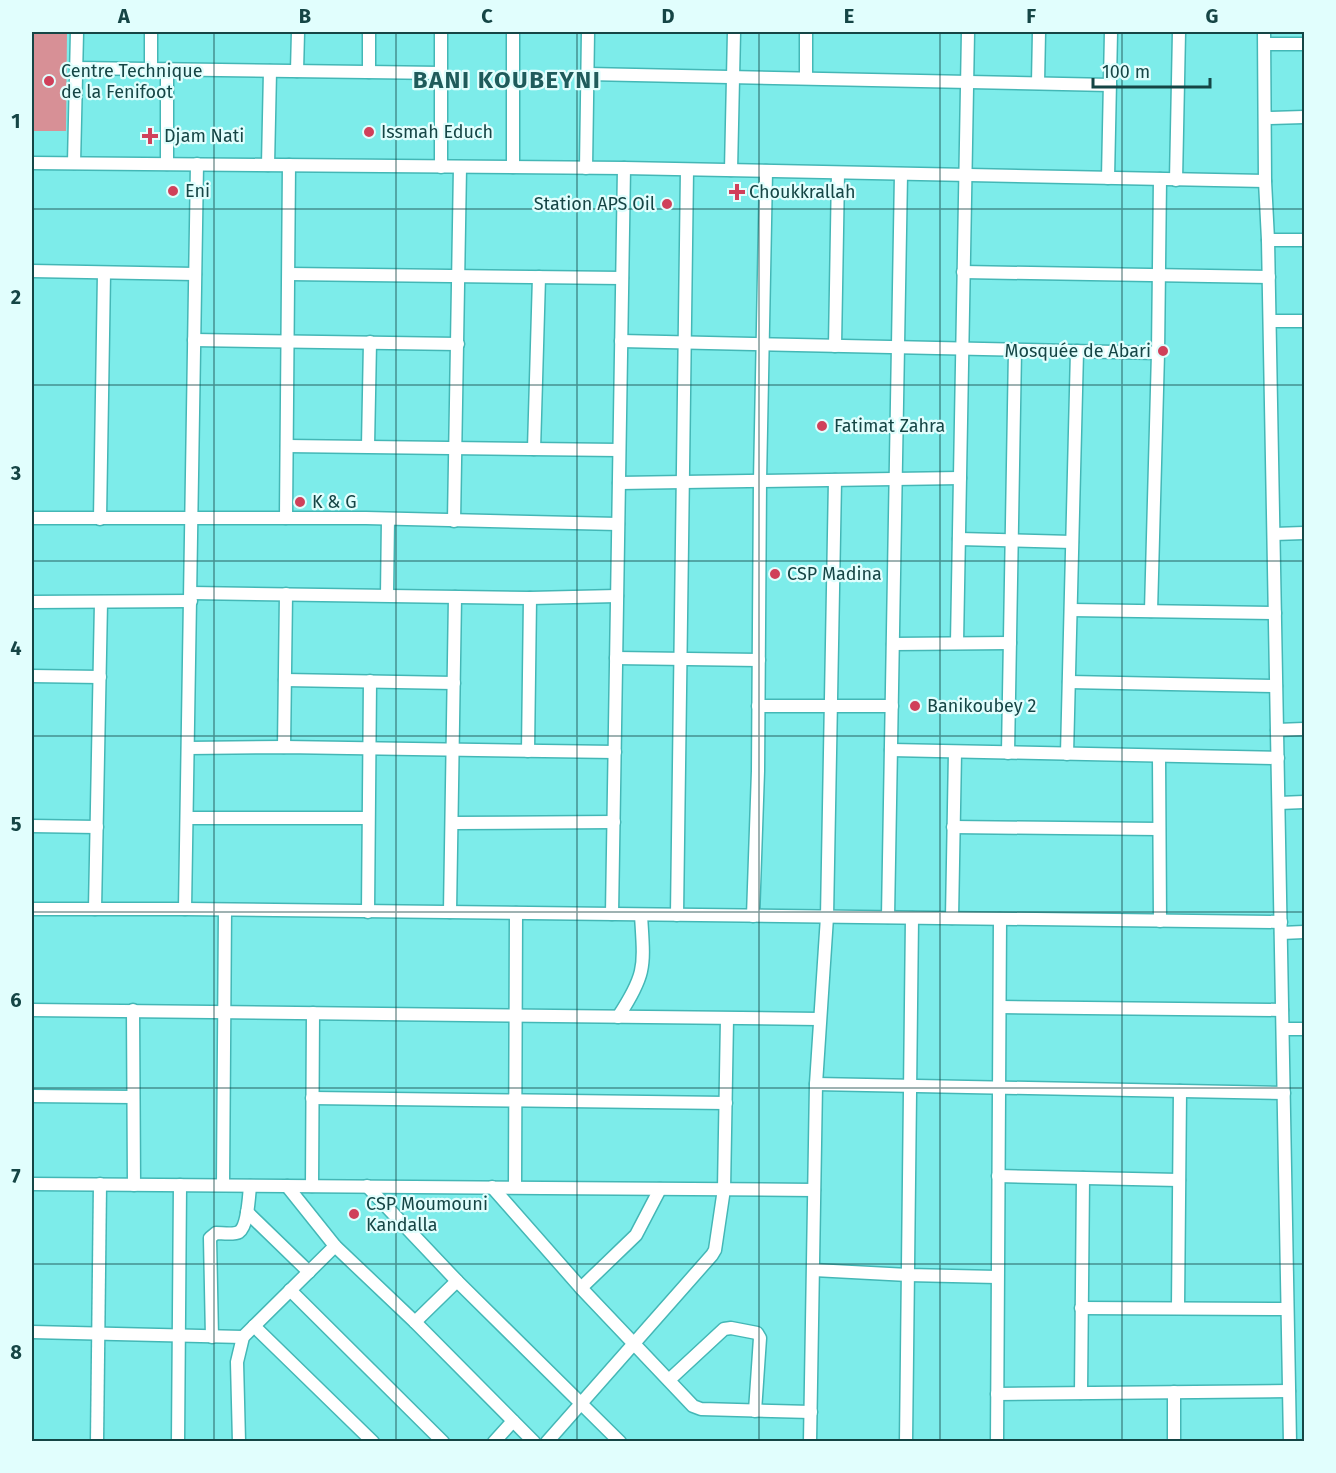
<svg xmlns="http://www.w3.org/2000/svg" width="1336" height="1473" viewBox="0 0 1336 1473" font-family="'Fira Sans',sans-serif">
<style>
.pitch{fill:#d79096}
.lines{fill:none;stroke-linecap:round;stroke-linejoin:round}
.minor-casing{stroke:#44b7b6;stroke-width:15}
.minor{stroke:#fff;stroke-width:12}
.grid{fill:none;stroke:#154545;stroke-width:1.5;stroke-opacity:0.55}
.poi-dot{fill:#d0405a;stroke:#e1fefd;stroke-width:2}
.labels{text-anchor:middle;stroke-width:4.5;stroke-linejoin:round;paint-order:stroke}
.poi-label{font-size:18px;fill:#154545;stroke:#e1fefd;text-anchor:start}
.district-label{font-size:24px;font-weight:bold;letter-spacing:1.5px;fill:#1f5b5b;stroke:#e1fefd}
.neatline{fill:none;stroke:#154545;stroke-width:2}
.grid-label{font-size:20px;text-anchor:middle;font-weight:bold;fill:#154545}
</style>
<rect width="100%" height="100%" fill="#7decea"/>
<path class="pitch" d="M32,32H67L66,131H32Z"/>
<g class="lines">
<defs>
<g id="minor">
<path d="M151,32V69"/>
<path d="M441,32V167"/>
<path d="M1264,32L1265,181L1268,240L1290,1442"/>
<path d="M1265,44H1304"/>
<path d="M76,68L441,73"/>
<path d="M167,69V164"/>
<path d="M297,71L298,32"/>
<path d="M369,72V32"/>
<path d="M588,74L1110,85"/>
<path d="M806,78V32"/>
<path d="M1038,83L1039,32"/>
<path d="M1266,118L1304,117"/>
<path d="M32,163L624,168L1265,181"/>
<path d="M74,163L77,32"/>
<path d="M268,165L270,71"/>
<path d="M513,167V32"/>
<path d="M586,168L588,32"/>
<path d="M731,170L734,32"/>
<path d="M1108,178L1111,32"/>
<path d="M1176,180L1179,32"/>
<path d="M1268,240H1304"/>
<path d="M32,271L195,274"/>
<path d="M963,272L1269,277"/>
<path d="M289,274L622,278"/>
<path d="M1270,321H1304"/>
<path d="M194,340L458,344"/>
<path d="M621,341L1158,353"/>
<path d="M835,346L838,173"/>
<path d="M287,446L619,450"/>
<path d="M368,446L370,342"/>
<path d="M534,449L539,277"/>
<path d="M619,483L960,478"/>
<path d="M32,518H366L618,524"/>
<path d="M286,518L289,165"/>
<path d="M100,519L104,273"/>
<path d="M454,521L460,167"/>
<path d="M1274,534L1304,533"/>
<path d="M959,539L1072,542"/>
<path d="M191,593L530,598L617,596"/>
<path d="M387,595L388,519"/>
<path d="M32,602L191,601"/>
<path d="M1071,610L1275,613"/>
<path d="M1151,611L1158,353L1160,179"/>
<path d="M957,643L968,32"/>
<path d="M893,644L1010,643"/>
<path d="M616,658L759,660"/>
<path d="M32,676L100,677"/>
<path d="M285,680L454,683"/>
<path d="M1069,682L1276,686"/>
<path d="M758,706H892"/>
<path d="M1277,730L1304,729"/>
<path d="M284,747L286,594"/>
<path d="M188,748L284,747L615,752"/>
<path d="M891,750L1278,758"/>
<path d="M528,751L530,598"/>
<path d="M1008,753L1015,350"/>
<path d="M1067,754L1077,351"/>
<path d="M1159,757L1160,921"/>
<path d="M1279,803L1304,802"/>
<path d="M187,818H368"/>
<path d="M452,823L614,822"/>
<path d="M32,826L97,827"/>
<path d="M953,827L1159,829"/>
<path d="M32,909H185L1281,922"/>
<path d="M95,909L101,602"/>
<path d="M185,909L197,164"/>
<path d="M368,912L370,681"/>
<path d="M450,912L455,597"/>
<path d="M612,914L624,168"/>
<path d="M677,915L687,170"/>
<path d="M753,916L758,771L760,481L766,171"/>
<path d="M888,917L901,174"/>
<path d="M952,918L955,752"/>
<path d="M1281,933L1304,932"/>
<path d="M1000,1007L1282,1010"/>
<path d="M32,1010L819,1019"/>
<path d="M133,1010L134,1185"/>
<path d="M618,1017C647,973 644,966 641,915"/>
<path d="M1283,1029H1304"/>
<path d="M816,1084L1284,1093"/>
<path d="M32,1096L133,1097"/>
<path d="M312,1098L726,1103"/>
<path d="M998,1176L1179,1180"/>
<path d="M32,1184L814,1190"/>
<path d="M223,1185L225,910"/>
<path d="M287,1186L335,1246L415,1322L534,1442"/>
<path d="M312,1186L313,1013"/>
<path d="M367,1186L457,1281L620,1442"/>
<path d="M492,1187L581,1288L693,1406L701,1409L811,1412"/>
<path d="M515,1187L516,913"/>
<path d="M247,1212L309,1272"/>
<path d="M814,1270L908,1275L997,1277"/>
<path d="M581,1288L636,1235L660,1189"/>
<path d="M290,1290L443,1442"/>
<path d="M1081,1308L1287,1309"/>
<path d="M1178,1308L1180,1091"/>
<path d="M415,1322L457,1281"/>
<path d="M254,1326L373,1442"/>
<path d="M32,1332L243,1337"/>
<path d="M212,1337L210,1238L216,1233C222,1233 234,1235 239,1232C248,1226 249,1195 250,1186"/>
<path d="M669,1380L724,1329L731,1328L757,1333L760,1338L755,1411"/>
<path d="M1174,1392V1442"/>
<path d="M1081,1393L1083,1178"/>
<path d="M997,1394L1289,1391"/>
<path d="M97,1442L100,1184"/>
<path d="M178,1442L180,1185"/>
<path d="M239,1442L237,1362L243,1337L335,1246"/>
<path d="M494,1442L513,1421"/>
<path d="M547,1442L712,1255L715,1250L724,1189L727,1019"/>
<path d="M810,1442L816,1084L827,917L835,480"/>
<path d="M906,1442L912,918"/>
<path d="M997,1442L1000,919"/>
</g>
</defs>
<use href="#minor" class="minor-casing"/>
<use href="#minor" class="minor"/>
</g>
<path class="grid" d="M214,32V1442M396,32V1442M577,32V1442M759,32V1442M940,32V1442M1122,32V1442M32,209H1304M32,385H1304M32,561H1304M32,736H1304M32,912H1304M32,1088H1304M32,1264H1304"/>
<g class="poi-dot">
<circle cx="49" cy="81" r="6"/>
<circle cx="369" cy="132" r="6"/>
<path d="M147 127h6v6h6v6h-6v6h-6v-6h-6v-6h6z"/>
<circle cx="173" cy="191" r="6"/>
<path d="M734 183h6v6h6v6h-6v6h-6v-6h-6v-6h6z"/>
<circle cx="667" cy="204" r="6"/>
<circle cx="1163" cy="351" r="6"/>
<circle cx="822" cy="426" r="6"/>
<circle cx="300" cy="502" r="6"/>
<circle cx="775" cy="574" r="6"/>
<circle cx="915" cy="706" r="6"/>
<circle cx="354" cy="1214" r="6"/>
</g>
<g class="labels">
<g class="poi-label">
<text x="61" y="77">Centre Technique<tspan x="61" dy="21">de la Fenifoot</tspan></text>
<text x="381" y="138">Issmah Educh</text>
<text x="164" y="142">Djam Nati</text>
<text x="185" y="197">Eni</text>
<text x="749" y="198">Choukkrallah</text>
<text x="655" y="210" text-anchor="end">Station APS Oil</text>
<text x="1151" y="357" text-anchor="end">Mosquée de Abari</text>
<text x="834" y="432">Fatimat Zahra</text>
<text x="312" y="508">K &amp; G</text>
<text x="787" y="580">CSP Madina</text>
<text x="927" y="712">Banikoubey 2</text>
<text x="366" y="1210">CSP Moumouni<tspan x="366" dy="21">Kandalla</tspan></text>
</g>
<g class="district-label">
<text x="507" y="88">BANI KOUBEYNI</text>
</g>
</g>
<rect width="1336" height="1473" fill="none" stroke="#e1fefd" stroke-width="66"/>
<path d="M1093 78v9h117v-9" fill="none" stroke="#154545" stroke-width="3"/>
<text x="1102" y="78" font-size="18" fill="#154545" stroke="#e1fefd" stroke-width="4.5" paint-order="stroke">100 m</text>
<rect x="33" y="33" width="1270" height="1407" class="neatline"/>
<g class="grid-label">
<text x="124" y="23">A</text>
<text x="305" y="23">B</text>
<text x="487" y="23">C</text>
<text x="668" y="23">D</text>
<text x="849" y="23">E</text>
<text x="1031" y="23">F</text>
<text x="1212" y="23">G</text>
<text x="16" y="128">1</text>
<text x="16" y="304">2</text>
<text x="16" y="480">3</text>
<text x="16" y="655">4</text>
<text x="16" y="831">5</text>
<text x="16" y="1007">6</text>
<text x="16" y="1183">7</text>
<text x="16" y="1359">8</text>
</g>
</svg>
